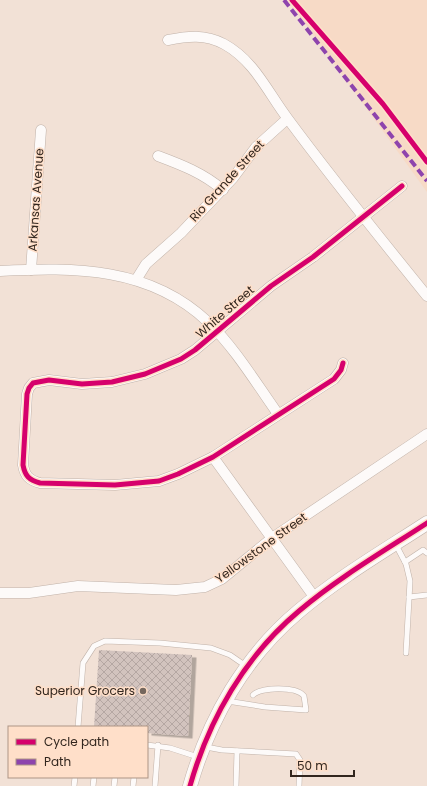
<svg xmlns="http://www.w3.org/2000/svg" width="427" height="786" viewBox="0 0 427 786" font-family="Poppins,sans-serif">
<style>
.built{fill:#f7dac6}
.building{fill:url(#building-cross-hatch);filter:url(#shadow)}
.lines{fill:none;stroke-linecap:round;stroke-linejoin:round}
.service-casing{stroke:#c0b2a9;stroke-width:6}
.minor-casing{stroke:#c0b2a9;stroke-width:11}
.secondary-casing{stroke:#c0b2a9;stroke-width:15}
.service{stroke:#fdfaf9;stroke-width:5}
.minor{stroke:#fdfaf9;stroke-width:10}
.secondary{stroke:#fdfaf9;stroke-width:14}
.quiet{stroke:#8e44ad;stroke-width:4;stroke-dasharray:8 4;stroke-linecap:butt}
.cycleway-casing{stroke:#ffdfc9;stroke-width:8}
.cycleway{stroke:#d6006c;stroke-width:5}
.poi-dot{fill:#75675e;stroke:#ffdfc9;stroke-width:1.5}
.labels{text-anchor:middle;stroke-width:3;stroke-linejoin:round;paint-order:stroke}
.street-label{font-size:12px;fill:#32261e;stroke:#ffdfc9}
.poi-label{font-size:12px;fill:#32261e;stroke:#ffdfc9;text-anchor:end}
</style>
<defs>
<pattern id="building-cross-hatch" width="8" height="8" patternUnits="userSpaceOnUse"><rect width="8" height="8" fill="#d2c3be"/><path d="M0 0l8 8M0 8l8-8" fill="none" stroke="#b5a7a3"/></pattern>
<filter id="shadow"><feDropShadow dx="4.5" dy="2.5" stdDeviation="0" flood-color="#0004"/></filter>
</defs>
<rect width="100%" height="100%" fill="#f2e1d6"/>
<path class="built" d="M288,0H427V192Z"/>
<path class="building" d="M99,650L192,655L188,736L147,733V727H94Z"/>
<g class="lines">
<defs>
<g id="service">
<path d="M396,545L406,564L410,581L406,653"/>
<path d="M405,562L423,550L427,553"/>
<path d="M409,597L427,595"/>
<path d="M227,701L265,707L306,710L304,696C296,686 261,687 253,695"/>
<path d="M78,727L83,663L94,646L105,641L160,643L211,648L230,655L246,666"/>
<path d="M147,745L170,748L198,757"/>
<path d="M206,747L222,750L296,754L300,760L299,786"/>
<path d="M74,786L75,777"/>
<path d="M93,786L94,777"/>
<path d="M114,786L115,777"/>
<path d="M133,786L134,777"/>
<path d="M155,786L158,745"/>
<path d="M236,786L237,751"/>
</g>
<g id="minor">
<path d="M168,40C188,36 205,34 224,44C255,61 268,93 288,119C333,180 380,238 427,296"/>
<path d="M158,156C182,165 203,173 223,190"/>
<path d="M31,270L41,130"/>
<path d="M0,271C75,267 150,267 208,322C235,348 256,383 278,414"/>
<path d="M136,280L146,264L181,233L233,178L256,147L287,119"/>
<path d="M343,363L341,370L334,379L213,457L178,474L159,481L115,485L40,483C29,480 25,476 23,465L27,394L29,388L33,383L49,380L82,384L112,382L145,374L181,359L195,350L271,286L313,257L402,186"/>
<path d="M213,457L315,598"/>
<path d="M0,593H29L78,586L176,590L205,587L222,579L272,538L427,434"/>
</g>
<path id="secondary" d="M190,786C209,719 245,656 299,611C338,578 384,551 427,523"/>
</defs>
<use href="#service" class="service-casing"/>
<use href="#minor" class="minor-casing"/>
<use href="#secondary" class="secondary-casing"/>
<use href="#service" class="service"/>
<use href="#minor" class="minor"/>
<use href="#secondary" class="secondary"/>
<path class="quiet" d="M284,0L427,181"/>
<defs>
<g id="cycleway">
<path d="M292,0L383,104L427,162"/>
<path d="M343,363L341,370L334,379L213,457L178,474L159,481L115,485L40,483C29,480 25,476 23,465L27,394L29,388L33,383L49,380L82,384L112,382L145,374L181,359L195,350L271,286L313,257L402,186"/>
<path d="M190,786C209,719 245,656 299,611C338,578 384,551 427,523"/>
</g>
</defs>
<use href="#cycleway" class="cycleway-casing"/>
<use href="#cycleway" class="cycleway"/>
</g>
<circle class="poi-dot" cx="143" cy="691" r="4"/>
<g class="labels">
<g class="street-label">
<text transform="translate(227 181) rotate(-48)" y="4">Rio Grande Street</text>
<text transform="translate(36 200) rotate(-86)" y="4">Arkansas Avenue</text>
<text transform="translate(225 312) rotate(-41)" y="4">White Street</text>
<text transform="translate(261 548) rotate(-36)" y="4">Yellowstone Street</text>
</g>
<g class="poi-label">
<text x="135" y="695">Superior Grocers</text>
</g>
</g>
<rect x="8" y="726" width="140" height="52" fill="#ffdfc9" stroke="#ad9585"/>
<rect x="16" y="739" width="20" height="6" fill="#d6006c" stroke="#ad9585"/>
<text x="44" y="746" font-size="12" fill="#32261e">Cycle path</text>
<rect x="16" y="759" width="20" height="6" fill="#8e44ad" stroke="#ad9585"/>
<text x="44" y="766" font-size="12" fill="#32261e">Path</text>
<path d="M291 770v6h63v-6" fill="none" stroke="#32261e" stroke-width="2"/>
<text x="297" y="770" font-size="12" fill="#32261e" stroke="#ffdfc9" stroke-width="3" paint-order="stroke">50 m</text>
</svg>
